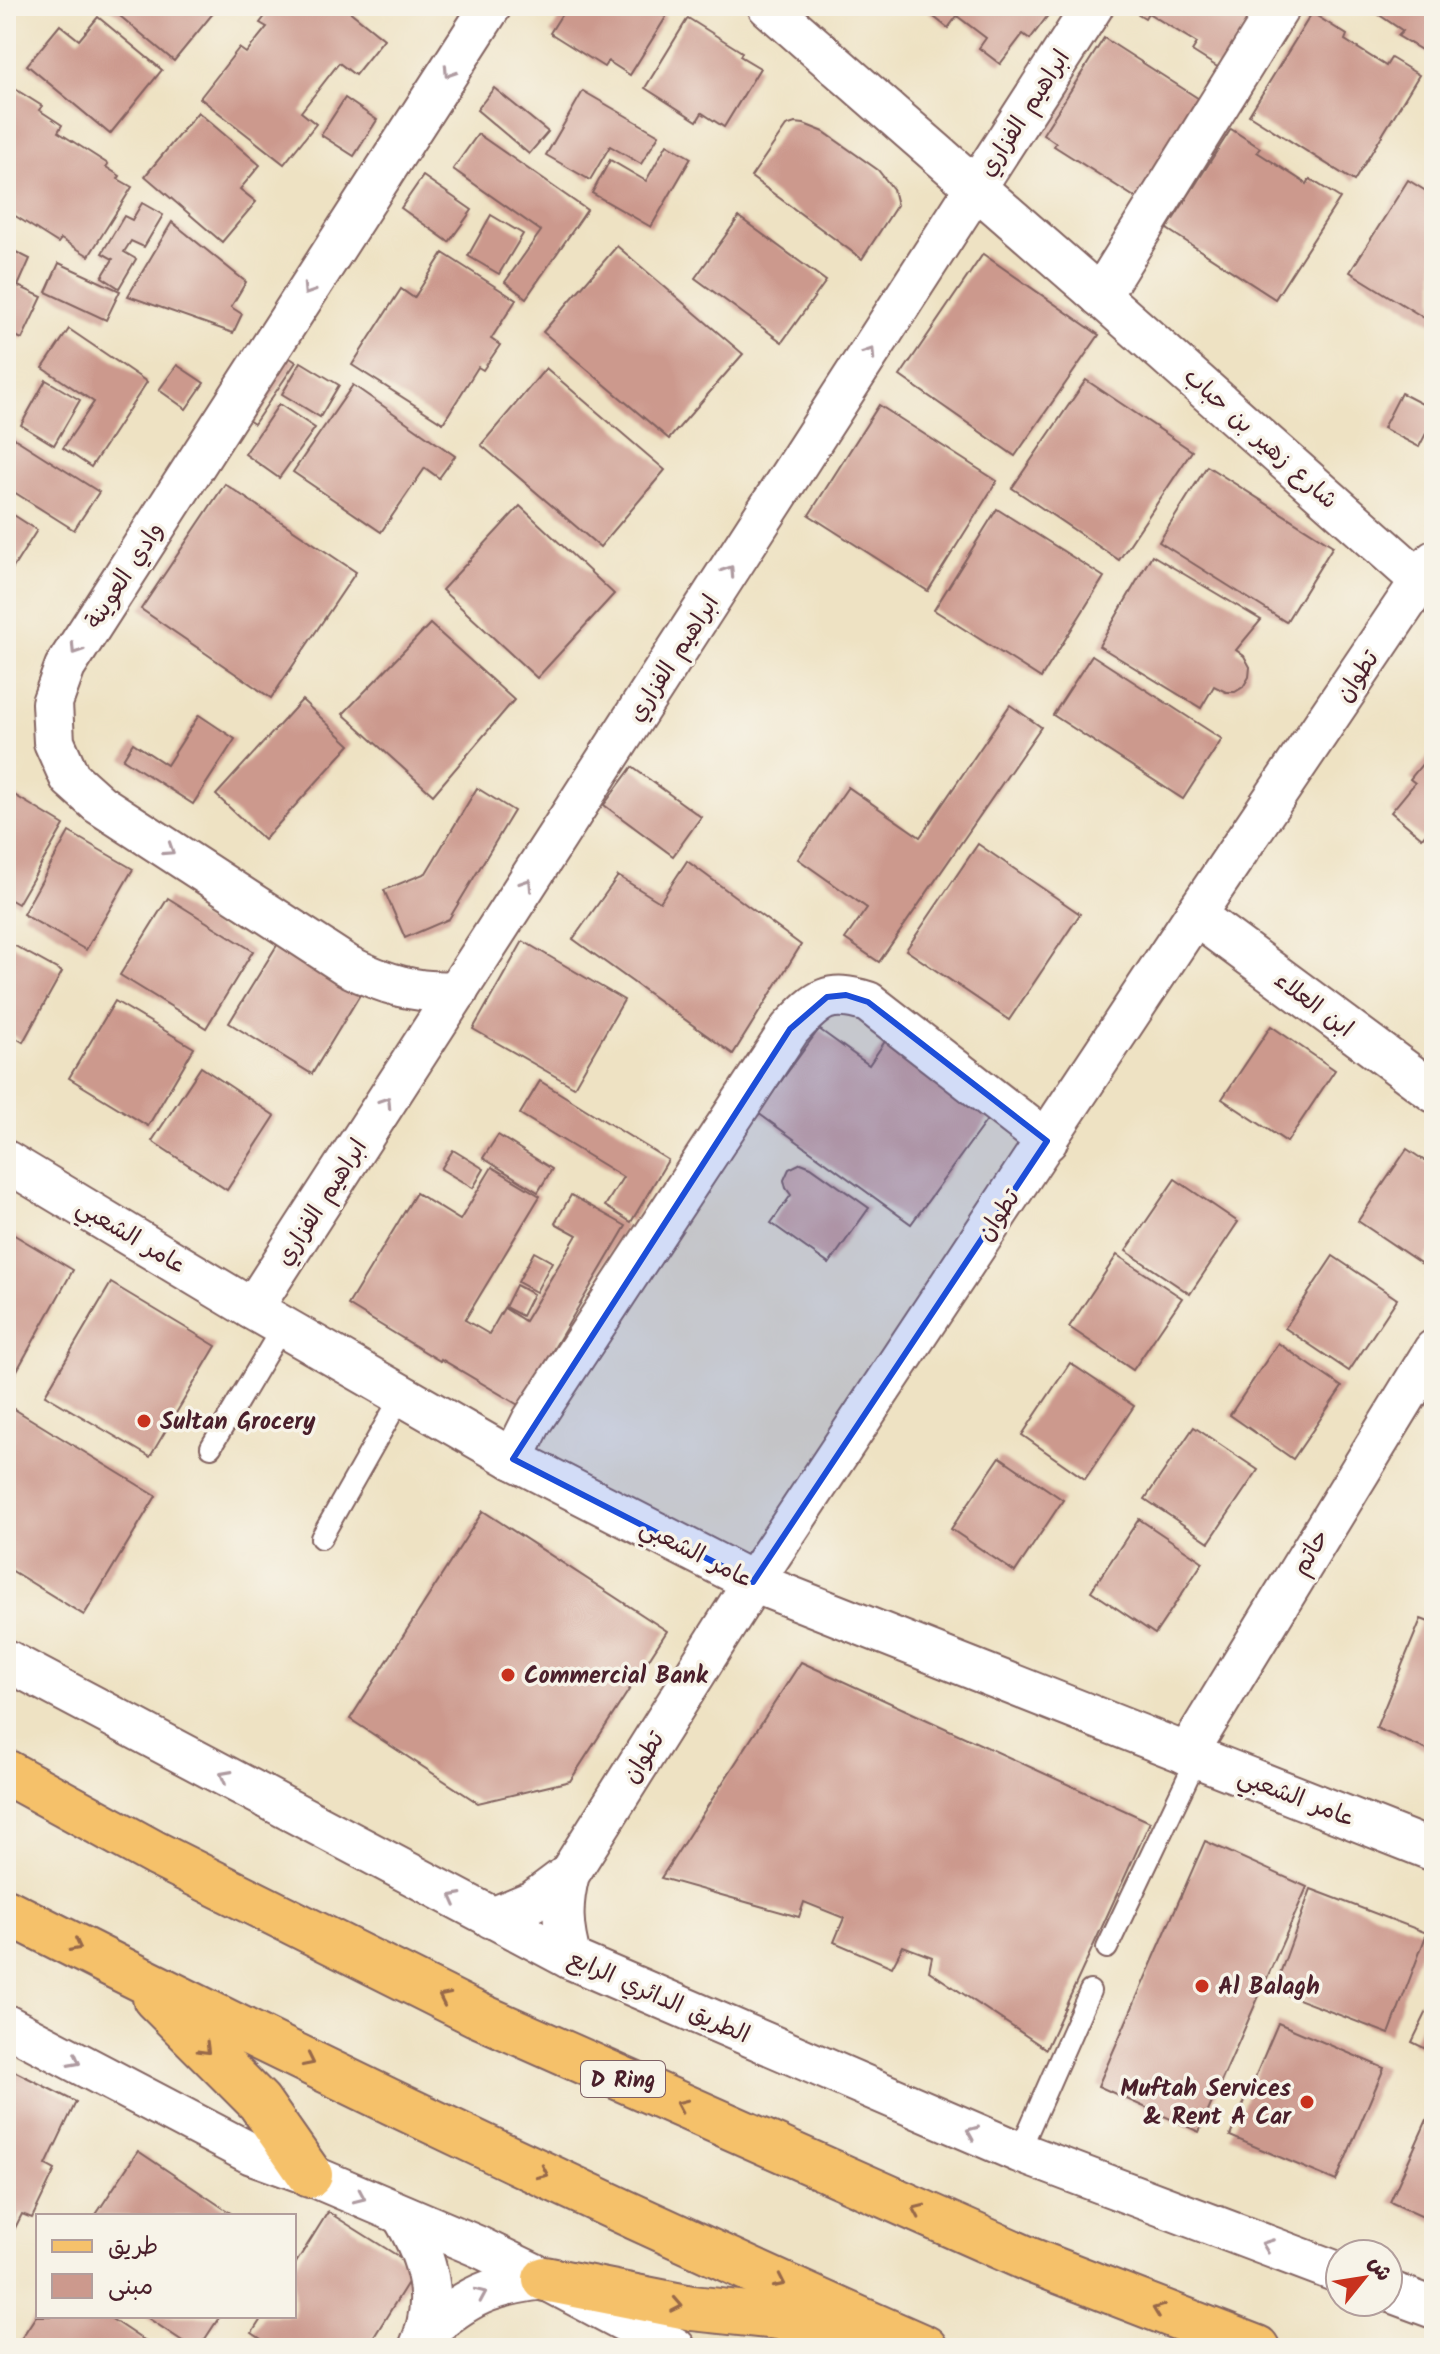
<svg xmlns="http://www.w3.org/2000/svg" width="1440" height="2354" viewBox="0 0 1440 2354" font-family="Kalam,'Playpen Sans Arabic',sans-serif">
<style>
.building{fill:#cc998d}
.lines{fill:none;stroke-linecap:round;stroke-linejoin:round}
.service-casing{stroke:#836360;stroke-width:24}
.minor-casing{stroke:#836360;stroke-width:44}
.primary-casing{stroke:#836360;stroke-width:48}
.service{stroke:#fff;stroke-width:20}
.minor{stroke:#fff;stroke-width:40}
.primary{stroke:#f5c16b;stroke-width:44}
.oneway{stroke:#ae9aa0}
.oneway2{stroke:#976848}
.marked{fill:#1d4ed8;fill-opacity:0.2;stroke:#1d4ed8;stroke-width:6;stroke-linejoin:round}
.poi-dot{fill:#c8321e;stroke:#f7f3e8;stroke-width:3}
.labels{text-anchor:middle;stroke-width:7;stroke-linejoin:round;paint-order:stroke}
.shield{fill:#f7f3e8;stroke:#7e5f64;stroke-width:2}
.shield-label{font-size:22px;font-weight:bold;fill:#4a1f2b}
.street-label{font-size:24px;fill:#4a1f2b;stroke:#f7f3e8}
.poi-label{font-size:24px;font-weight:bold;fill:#4a1f2b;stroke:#f7f3e8;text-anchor:start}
</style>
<rect width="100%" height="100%" fill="#f7f3e8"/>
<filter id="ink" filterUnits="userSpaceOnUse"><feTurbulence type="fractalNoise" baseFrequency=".0125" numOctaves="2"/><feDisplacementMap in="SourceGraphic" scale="16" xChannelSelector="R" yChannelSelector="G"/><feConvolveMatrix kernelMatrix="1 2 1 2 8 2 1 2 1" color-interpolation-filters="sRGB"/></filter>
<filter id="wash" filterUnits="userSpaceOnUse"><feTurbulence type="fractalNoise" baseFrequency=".006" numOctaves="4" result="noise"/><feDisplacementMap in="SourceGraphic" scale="32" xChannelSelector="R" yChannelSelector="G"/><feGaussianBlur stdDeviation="1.8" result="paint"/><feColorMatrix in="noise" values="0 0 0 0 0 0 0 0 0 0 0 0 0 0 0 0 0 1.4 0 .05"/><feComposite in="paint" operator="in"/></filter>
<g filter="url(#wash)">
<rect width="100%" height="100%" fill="#eee2c3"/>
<g id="blocks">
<g class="building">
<path d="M108,6H219L174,61Z"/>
<path d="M273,6H343L384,39L355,75L339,63L301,112L316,124L284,164L200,98L239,48L246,53L267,27L260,23Z"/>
<path d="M567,6H647L666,17L630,75L608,61L604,67L550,33Z"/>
<path d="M934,6H1055L1030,39L1023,34L1000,64L979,48L986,38L957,16L948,28L929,13Z"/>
<path d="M1125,6H1260L1219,68L1192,51L1197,43L1148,13L1145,18Z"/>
<path d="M1366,6H1434V47L1430,55L1398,36L1403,31Z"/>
<path d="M1312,13L1347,35L1345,40L1386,66L1391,58L1419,75L1354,181L1249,115Z"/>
<path d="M98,17L162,70L110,134L27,65L60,25L79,40Z"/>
<path d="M688,18L742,52L740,56L760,68L724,127L702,113L697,121L645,88Z"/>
<path d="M1104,38L1207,104L1144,203L1054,146L1056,143L1043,134Z"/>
<path d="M12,87L42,106L39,110L62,125L58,132L108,164L106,167L120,176L118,179L132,187L89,256L61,239L58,243L9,212L6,216V97Z"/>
<path d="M494,88L548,132L529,154L477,110Z"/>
<path d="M583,91L659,135L641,164L610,146L590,180L546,155Z"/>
<path d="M345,98L377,120L354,156L321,135Z"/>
<path d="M198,112L260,165L240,189L256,202L222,242L145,176Z"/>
<path d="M795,123L804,124L824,132L878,170L893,189L897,205L862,259L751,177L786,126Z"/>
<path d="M1231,129L1260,148L1257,152L1307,184L1310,179L1340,198L1275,299L1167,229Z"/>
<path d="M478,134L587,210L526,298L505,282L541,231L453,169Z"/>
<path d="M667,144L691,158L651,227L592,193L610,160L646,181Z"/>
<path d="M423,176L472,210L449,242L401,208Z"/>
<path d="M1408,180L1434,196V324L1350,272Z"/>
<path d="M142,203L163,215L144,247L131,241L124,252L136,259L119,288L102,277L113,259L102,253L124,216L132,220Z"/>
<path d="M491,215L523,234L499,274L468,256Z"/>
<path d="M739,217L826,281L782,342L695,278Z"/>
<path d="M172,222L246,282L231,307L242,314L233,333L128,296Z"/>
<path d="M617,246L743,354L669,439L543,332Z"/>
<path d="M6,247L30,259L18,286L42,297L22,339L6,332Z"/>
<path d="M443,253L516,300L491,339L500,345L483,370L478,367L443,423L352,365L401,289L414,298Z"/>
<path d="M983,254L1099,335L1015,456L900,376Z"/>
<path d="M59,263L120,291L106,320L46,292Z"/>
<path d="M69,329L147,382L91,467L63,448L94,402L43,368Z"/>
<path d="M278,350L296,362L254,424L237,413Z"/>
<path d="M301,362L339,385L320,417L282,394Z"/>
<path d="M177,365L204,383L186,409L159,390Z"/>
<path d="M546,368L665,470L600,547L481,445Z"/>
<path d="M46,380L80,400L54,445L21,425Z"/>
<path d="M1086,380L1192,451L1119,560L1012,488Z"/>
<path d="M353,385L455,456L439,478L425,468L381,532L293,472Z"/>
<path d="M1401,393L1434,410V418L1419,447L1383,428Z"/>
<path d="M279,404L315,428L279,478L245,454Z"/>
<path d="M879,405L997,481L928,591L809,515Z"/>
<path d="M6,433L99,492L74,530L6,487Z"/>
<path d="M1207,466L1333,546L1286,622L1159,542Z"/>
<path d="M225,484L356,572L271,698L141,609Z"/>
<path d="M520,506L614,594L537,678L442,590Z"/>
<path d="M997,509L1104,577L1041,678L934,610Z"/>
<path d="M6,510L37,530L6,579Z"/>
<path d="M1152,555L1261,620L1236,650L1244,656L1250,667L1249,677L1243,687L1235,692H1226L1214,686L1201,708L1099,646Z"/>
<path d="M430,624L514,700L433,795L343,714Z"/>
<path d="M1092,655L1222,739L1183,799L1053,715Z"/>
<path d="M302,700L350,745L264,840L216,795Z"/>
<path d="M1010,705L1041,727L879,962L845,939L867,908L798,859L848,787L920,837Z"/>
<path d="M199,715L235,739L193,804L123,759L133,743L167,765Z"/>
<path d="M1432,752L1434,754V829L1431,827L1422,838L1391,812L1415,783L1410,779Z"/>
<path d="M632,767L701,817L673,856L604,805Z"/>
<path d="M477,788L514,811L449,919L405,938L384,890L426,873Z"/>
<path d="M6,790L64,825L18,904L6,897Z"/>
<path d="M69,832L133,869L86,950L23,914Z"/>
<path d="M978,844L1080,914L1009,1020L906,950Z"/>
<path d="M687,861L801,945L733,1054L573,939L618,876L660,902Z"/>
<path d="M168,898L253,951L206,1028L120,975Z"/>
<path d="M6,941L62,972L23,1042L6,1032Z"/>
<path d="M523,941L624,1000L574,1087L473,1029Z"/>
<path d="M279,942L361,993L312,1074L229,1023Z"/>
<path d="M115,1001L194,1048L148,1126L69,1078Z"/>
<path d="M1271,1026L1335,1070L1287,1142L1222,1099Z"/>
<path d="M819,1029L869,1065L888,1037L992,1113L911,1224L758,1113Z"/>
<path d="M201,1067L275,1116L227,1190L152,1141Z"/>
<path d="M540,1081L668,1160L631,1222L605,1206L623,1177L520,1114Z"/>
<path d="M498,1135L552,1169L538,1192L483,1158Z"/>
<path d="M1407,1149L1434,1167V1246L1422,1264L1358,1221Z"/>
<path d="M453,1150L484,1169L473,1188L441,1169Z"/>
<path d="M801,1163L811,1167L869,1208L829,1264L771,1223L791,1195L786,1188L784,1180L789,1169Z"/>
<path d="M492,1167L540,1196L465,1320L489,1334L504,1308L525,1321L577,1235L555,1223L571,1195L626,1226L520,1406L441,1359L440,1361L348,1305L416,1193L460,1220Z"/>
<path d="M1175,1179L1238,1222L1190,1294L1126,1251Z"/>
<path d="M6,1230L73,1270L10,1383L6,1381Z"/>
<path d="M534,1252L552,1262L536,1292L518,1282Z"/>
<path d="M1117,1255L1182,1298L1133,1370L1069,1327Z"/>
<path d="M1333,1256L1397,1299L1349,1371L1285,1328Z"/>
<path d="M111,1283L216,1346L150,1457L45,1395Z"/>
<path d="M516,1285L533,1294L522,1316L505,1307Z"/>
<path d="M1278,1343L1342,1387L1293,1459L1230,1415Z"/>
<path d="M1070,1363L1134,1406L1085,1479L1022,1435Z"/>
<path d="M6,1404L156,1496L84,1615L6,1567Z"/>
<path d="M1194,1427L1258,1470L1209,1542L1145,1499Z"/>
<path d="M1000,1457L1063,1500L1015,1572L951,1529Z"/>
<path d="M483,1511L667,1631L570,1781L478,1803L350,1719Z"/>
<path d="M1139,1519L1203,1562L1155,1634L1091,1591Z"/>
<path d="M1421,1619L1434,1624V1753L1376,1728Z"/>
<path d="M801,1662L1150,1822L1046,2049L929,1971L932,1957L903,1946L892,1967L834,1942L844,1918L804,1902L799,1917L661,1878Z"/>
<path d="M1205,1841L1307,1887L1199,2132L1098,2086Z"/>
<path d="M1311,1889L1427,1933L1389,2034L1274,1990Z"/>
<path d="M1434,1997V2053L1412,2042Z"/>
<path d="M1278,2023L1384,2068L1336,2181L1230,2136Z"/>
<path d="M6,2067L76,2102L46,2165L55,2170L32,2218L22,2214L6,2246Z"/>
<path d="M1434,2104V2222L1390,2202Z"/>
<path d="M138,2151L235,2216H95Z"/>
<path d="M328,2212L417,2268L367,2348H275L252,2333L263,2316H294V2266Z"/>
<path d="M36,2316H107L155,2348H15Z"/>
<path d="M145,2316H220L199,2348H193Z"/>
</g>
</g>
</g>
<g filter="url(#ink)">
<use href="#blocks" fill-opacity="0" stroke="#836360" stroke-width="2"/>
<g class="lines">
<defs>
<g id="service">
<path d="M211,1447L283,1326"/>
<path d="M321,1538L402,1395"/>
<path d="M1107,1948L1197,1758"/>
<path d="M1019,2152L1090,1991"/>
</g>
<g id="minor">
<path d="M768,6L1100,296L1421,581"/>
<path d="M1100,296L1280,6"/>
<path d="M1195,915L1434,1092"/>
<path d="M458,991C417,994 384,984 348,966L99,804L70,778L54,742L52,703L65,667L491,6"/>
<path d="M6,1161L252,1309L513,1459L753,1582L1434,1851"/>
<path d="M252,1309L1093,6"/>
<path d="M513,1459L532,1421L790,1029C818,1000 826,989 868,1002L1047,1141"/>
<path d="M6,1660L571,1959L1019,2152L1340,2273"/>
<path d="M1187,1754L1434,1350"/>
<path d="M492,1918L533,1901L569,1874"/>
<path d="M571,1959C562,1929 561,1905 569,1874L753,1582L1195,915L1434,561"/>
<path d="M6,2025L252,2154L310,2175L479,2247L545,2279L675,2348"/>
<path d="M402,2215C428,2258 441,2300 419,2348"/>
<path d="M1388,2291L1434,2308"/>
<path d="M426,2332C467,2296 491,2285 545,2279"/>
</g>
<g id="primary">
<path d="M6,1772L156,1854L476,2014L1030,2260L1257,2348"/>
<path d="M6,1911C308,2065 614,2211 925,2348"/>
<path d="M155,1998L259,2102L310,2175"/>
<path d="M545,2279L692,2308L843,2324"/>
</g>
</defs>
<use href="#service" class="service-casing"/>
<use href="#minor" class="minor-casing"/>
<use href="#primary" class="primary-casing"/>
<use href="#service" class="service"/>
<use href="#minor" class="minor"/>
<use href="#primary" class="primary"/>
</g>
<defs><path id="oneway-chevron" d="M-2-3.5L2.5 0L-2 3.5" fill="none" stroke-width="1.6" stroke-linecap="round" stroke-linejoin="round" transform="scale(2)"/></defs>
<g class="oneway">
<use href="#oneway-chevron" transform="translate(449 72) rotate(123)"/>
<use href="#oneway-chevron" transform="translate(308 290) rotate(123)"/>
<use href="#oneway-chevron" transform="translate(870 353) rotate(-57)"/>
<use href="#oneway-chevron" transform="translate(729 571) rotate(-57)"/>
<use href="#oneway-chevron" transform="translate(76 649) rotate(123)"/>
<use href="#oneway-chevron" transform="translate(169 850) rotate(33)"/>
<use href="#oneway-chevron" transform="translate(527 884) rotate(-57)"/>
<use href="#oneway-chevron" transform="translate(386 1102) rotate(-57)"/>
<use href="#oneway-chevron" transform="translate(225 1776) rotate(-152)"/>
<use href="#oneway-chevron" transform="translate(455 1898) rotate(-152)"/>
<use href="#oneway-chevron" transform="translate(75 2061) rotate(28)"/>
<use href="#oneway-chevron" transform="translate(972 2132) rotate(-157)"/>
<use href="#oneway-chevron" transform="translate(360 2197) rotate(24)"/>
<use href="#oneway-chevron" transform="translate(1267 2245) rotate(-159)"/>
<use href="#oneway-chevron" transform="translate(481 2294) rotate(-24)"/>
</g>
<g class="oneway2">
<use href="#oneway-chevron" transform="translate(76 1946) rotate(27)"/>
<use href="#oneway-chevron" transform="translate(444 1998) rotate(-154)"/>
<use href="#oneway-chevron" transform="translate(205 2049) rotate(45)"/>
<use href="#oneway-chevron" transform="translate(309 2061) rotate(26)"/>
<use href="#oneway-chevron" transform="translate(681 2105) rotate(-156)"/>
<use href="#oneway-chevron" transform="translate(543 2173) rotate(25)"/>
<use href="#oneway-chevron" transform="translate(918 2210) rotate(-156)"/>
<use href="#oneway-chevron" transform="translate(780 2282) rotate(25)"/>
<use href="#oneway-chevron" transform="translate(677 2305) rotate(11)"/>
<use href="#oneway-chevron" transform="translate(1158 2310) rotate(-159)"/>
</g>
</g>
<path class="marked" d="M846,995L868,1002L1047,1141L753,1582L513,1459L790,1029L827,997Z"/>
<g class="poi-dot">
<circle cx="144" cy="1421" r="8"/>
<circle cx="508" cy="1675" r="8"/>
<circle cx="1202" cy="1986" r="8"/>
<circle cx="1307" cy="2102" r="8"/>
</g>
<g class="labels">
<rect class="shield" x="581" y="2061" width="84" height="36" rx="6"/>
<g class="shield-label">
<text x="623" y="2087">D Ring</text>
</g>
<g class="street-label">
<text transform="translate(1024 113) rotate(-57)" y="8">ابراهيم الفزاري</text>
<text transform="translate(1261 438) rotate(42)" y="8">شارع زهير بن حباب</text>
<text transform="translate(124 575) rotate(-57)" y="8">وادي العوينة</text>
<text transform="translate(673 658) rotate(-57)" y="8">ابراهيم الفزاري</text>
<text transform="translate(1357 676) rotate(-56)" y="8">تطوان</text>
<text transform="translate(1314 1004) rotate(37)" y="8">ابن العلاء</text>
<text transform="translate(321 1202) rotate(-57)" y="8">ابراهيم الفزاري</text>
<text transform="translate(998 1215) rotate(-56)" y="8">تطوان</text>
<text transform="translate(132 1236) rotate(31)" y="8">عامر الشعبي</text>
<text transform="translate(1310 1552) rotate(-59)" y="8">حاتم</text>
<text transform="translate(697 1553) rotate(27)" y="8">عامر الشعبي</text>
<text transform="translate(643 1757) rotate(-58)" y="8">تطوان</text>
<text transform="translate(1297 1797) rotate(21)" y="8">عامر الشعبي</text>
<text transform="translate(659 1996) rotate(24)" y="8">الطريق الدائري الرابع</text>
</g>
<g class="poi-label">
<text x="160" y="1429">Sultan Grocery</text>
<text x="524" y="1683">Commercial Bank</text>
<text x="1218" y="1994">Al Balagh</text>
<text x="1291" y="2096" text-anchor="end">Muftah Services<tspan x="1291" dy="28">&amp; Rent A Car</tspan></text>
</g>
</g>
<rect width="1440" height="2354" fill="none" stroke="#f7f3e8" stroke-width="32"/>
<rect x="36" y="2214" width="260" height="104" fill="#f7f3e8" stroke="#b29e9c" stroke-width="2"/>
<rect x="52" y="2240" width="40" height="12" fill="#f5c16b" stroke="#b29e9c" stroke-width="2"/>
<text x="108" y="2254" font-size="24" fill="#4a1f2b">طريق</text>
<rect x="52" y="2274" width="40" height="24" fill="#cc998d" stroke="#b29e9c" stroke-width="2"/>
<text x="108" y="2294" font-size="24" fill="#4a1f2b">مبنى</text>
<g transform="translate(1364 2278) rotate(60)"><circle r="38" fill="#f7f3e8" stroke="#b29e9c" stroke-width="2"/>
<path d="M0-6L14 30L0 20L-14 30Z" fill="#c8321e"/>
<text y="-12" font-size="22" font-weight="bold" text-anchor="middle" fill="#4a1f2b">ش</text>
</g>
</svg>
